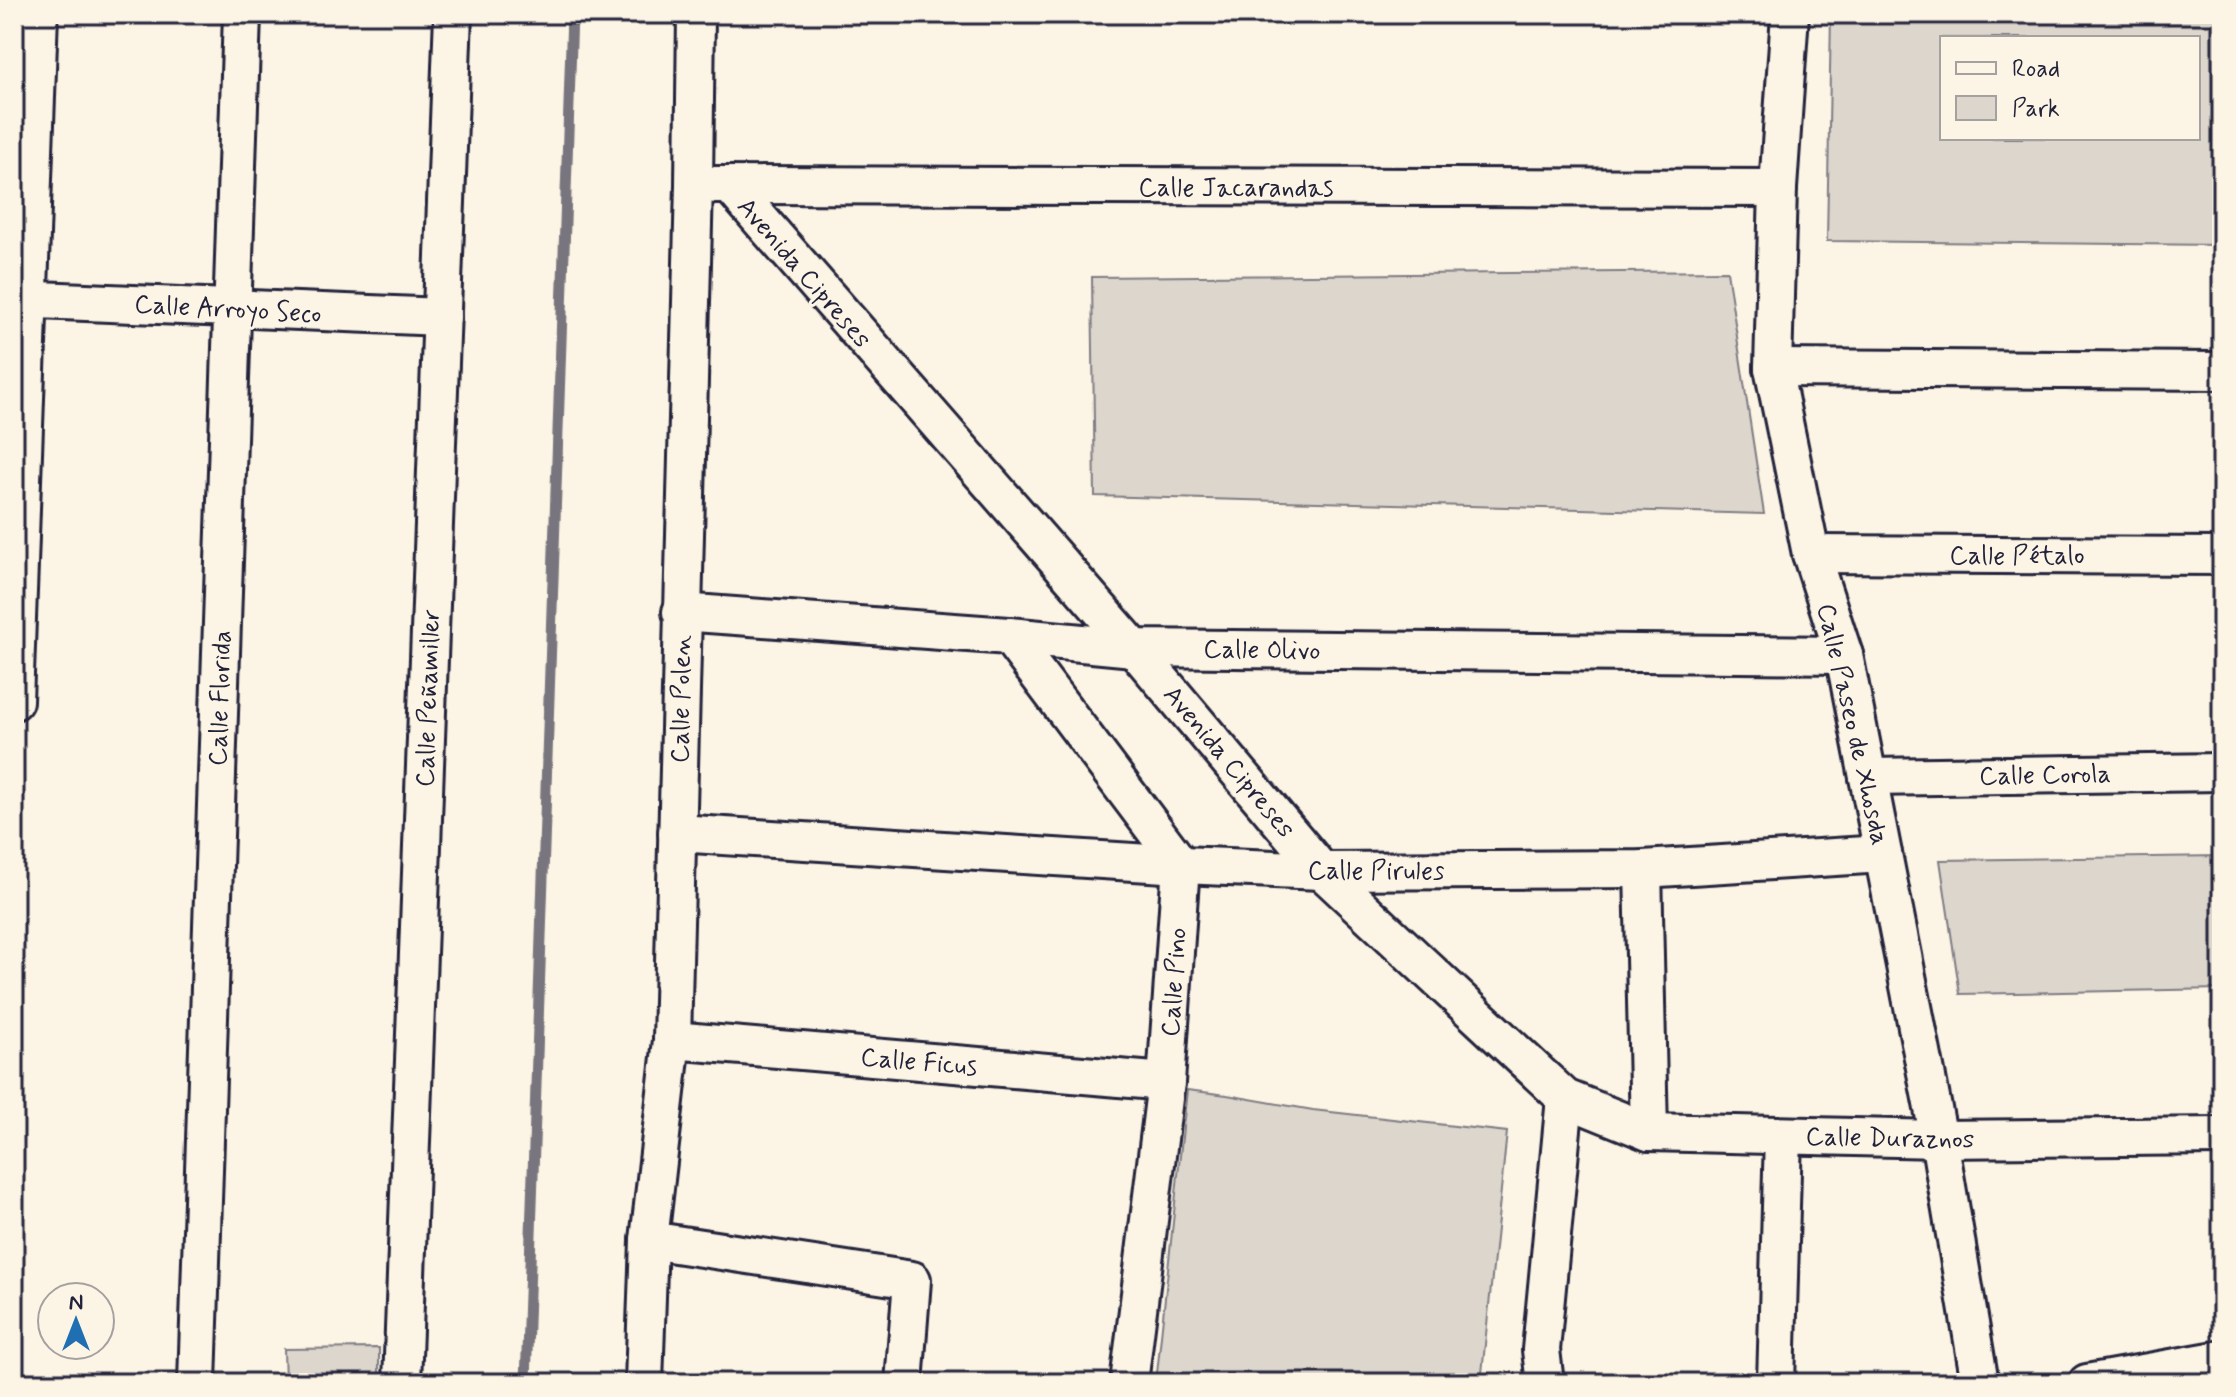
<svg xmlns="http://www.w3.org/2000/svg" width="2236" height="1397" viewBox="0 0 2236 1397" font-family="Mynerve,sans-serif">
<style>
.green{fill:#dcd6cc;stroke:#7f7c84;stroke-width:2;fill-rule:evenodd}
.lines{fill:none;stroke-linecap:round;stroke-linejoin:round}
.stream{stroke:#78757e;stroke-width:11}
.minor-casing{stroke:#22223b;stroke-width:42}
.minor{stroke:#fcf5e5;stroke-width:36}
.labels{text-anchor:middle;stroke-width:6;stroke-linejoin:round;paint-order:stroke}
.street-label{font-size:26px;fill:#22223b;stroke:#fcf5e5}
</style>
<rect width="100%" height="100%" fill="#fcf5e5"/>
<filter id="ink" filterUnits="userSpaceOnUse"><feTurbulence type="fractalNoise" baseFrequency=".0125" numOctaves="2"/><feDisplacementMap in="SourceGraphic" scale="16" xChannelSelector="R" yChannelSelector="G"/><feConvolveMatrix kernelMatrix="1 2 1 2 8 2 1 2 1" color-interpolation-filters="sRGB"/></filter>
<g filter="url(#ink)">
<g class="green">
<path d="M1831,14H2222V245L1827,241ZM1942,38H2198V138H1942Z"/>
<path d="M1727,271L1764,514L1095,496L1092,277Z"/>
<path d="M2222,856V989L1960,994L1940,860Z"/>
<path d="M1187,1090L1227,1095L1313,1110L1507,1132L1481,1383H1156Z"/>
<path d="M379,1348V1383H285L284,1349Z"/>
</g>
<g class="lines">
<path class="stream" d="M526,1383L572,14"/>
<defs>
<g id="minor">
<path d="M1790,14L1778,188L1773,368L1811,554L1844,655L1939,1139L1980,1383"/>
<path d="M715,185L1778,188"/>
<path d="M730,185L1134,648L1322,871L1565,1098L1649,1132L1939,1139L2222,1136"/>
<path d="M14,299L442,317"/>
<path d="M1773,368L2222,371"/>
<path d="M1811,554L2222,556"/>
<path d="M681,612L1009,636L1134,648L1844,655"/>
<path d="M1009,636L1181,865L1166,1082L1129,1383"/>
<path d="M14,701L39,14"/>
<path d="M1868,777L2222,772"/>
<path d="M677,833L1181,865L1322,871L1643,869L1883,854"/>
<path d="M1643,869L1649,1132"/>
<path d="M672,1040L1166,1082"/>
<path d="M649,1240L912,1280L904,1383"/>
<path d="M197,1383L242,14"/>
<path d="M402,1383L453,14"/>
<path d="M644,1383L649,1240L672,1040L694,185L696,14"/>
<path d="M1545,1383L1541,1350L1565,1098"/>
<path d="M1776,1383L1783,1136"/>
<path d="M2087,1383L2222,1359"/>
</g>
</defs>
<use href="#minor" class="minor-casing"/>
<use href="#minor" class="minor"/>
</g>
</g>
<g class="labels">
<g class="street-label">
<text x="1236" y="196">Calle Jacarandas</text>
<text transform="translate(805 272) rotate(49)" y="9">Avenida Cipreses</text>
<text transform="translate(228 308) rotate(3)" y="9">Calle Arroyo Seco</text>
<text x="2017" y="564">Calle Pétalo</text>
<text transform="translate(1262 649) rotate(1)" y="9">Calle Olivo</text>
<text transform="translate(219 698) rotate(-88)" y="9">Calle Florida</text>
<text transform="translate(427 698) rotate(-88)" y="9">Calle Peñamiller</text>
<text transform="translate(680 699) rotate(-89)" y="9">Calle Polen</text>
<text transform="translate(1854 724) rotate(77)" y="9">Calle Paseo de Xhosda</text>
<text transform="translate(1230 761) rotate(50)" y="9">Avenida Cipreses</text>
<text transform="translate(2045 774) rotate(-1)" y="9">Calle Corola</text>
<text x="1376" y="879">Calle Pirules</text>
<text transform="translate(1173 982) rotate(-86)" y="9">Calle Pino</text>
<text transform="translate(919 1061) rotate(5)" y="9">Calle Ficus</text>
<text transform="translate(1890 1137) rotate(1)" y="9">Calle Duraznos</text>
</g>
</g>
<rect width="2236" height="1397" fill="none" stroke="#fcf5e5" stroke-width="48"/>
<rect x="24" y="24" width="2188" height="1349" fill="none" stroke="#22223b" stroke-width="3" filter="url(#ink)"/>
<rect x="1940" y="36" width="260" height="104" fill="#fcf5e5" stroke="#a5a1a1" stroke-width="2"/>
<rect x="1956" y="62" width="40" height="12" fill="#fcf5e5" stroke="#a5a1a1" stroke-width="2"/>
<text x="2012" y="76" font-size="24" fill="#22223b">Road</text>
<rect x="1956" y="96" width="40" height="24" fill="#dcd6cc" stroke="#a5a1a1" stroke-width="2"/>
<text x="2012" y="116" font-size="24" fill="#22223b">Park</text>
<g transform="translate(76 1321)"><circle r="38" fill="#fcf5e5" stroke="#a5a1a1" stroke-width="2"/>
<path d="M0-6L14 30L0 20L-14 30Z" fill="#1f6fb2"/>
<text y="-12" font-size="22" font-weight="bold" text-anchor="middle" fill="#22223b">N</text>
</g>
</svg>
